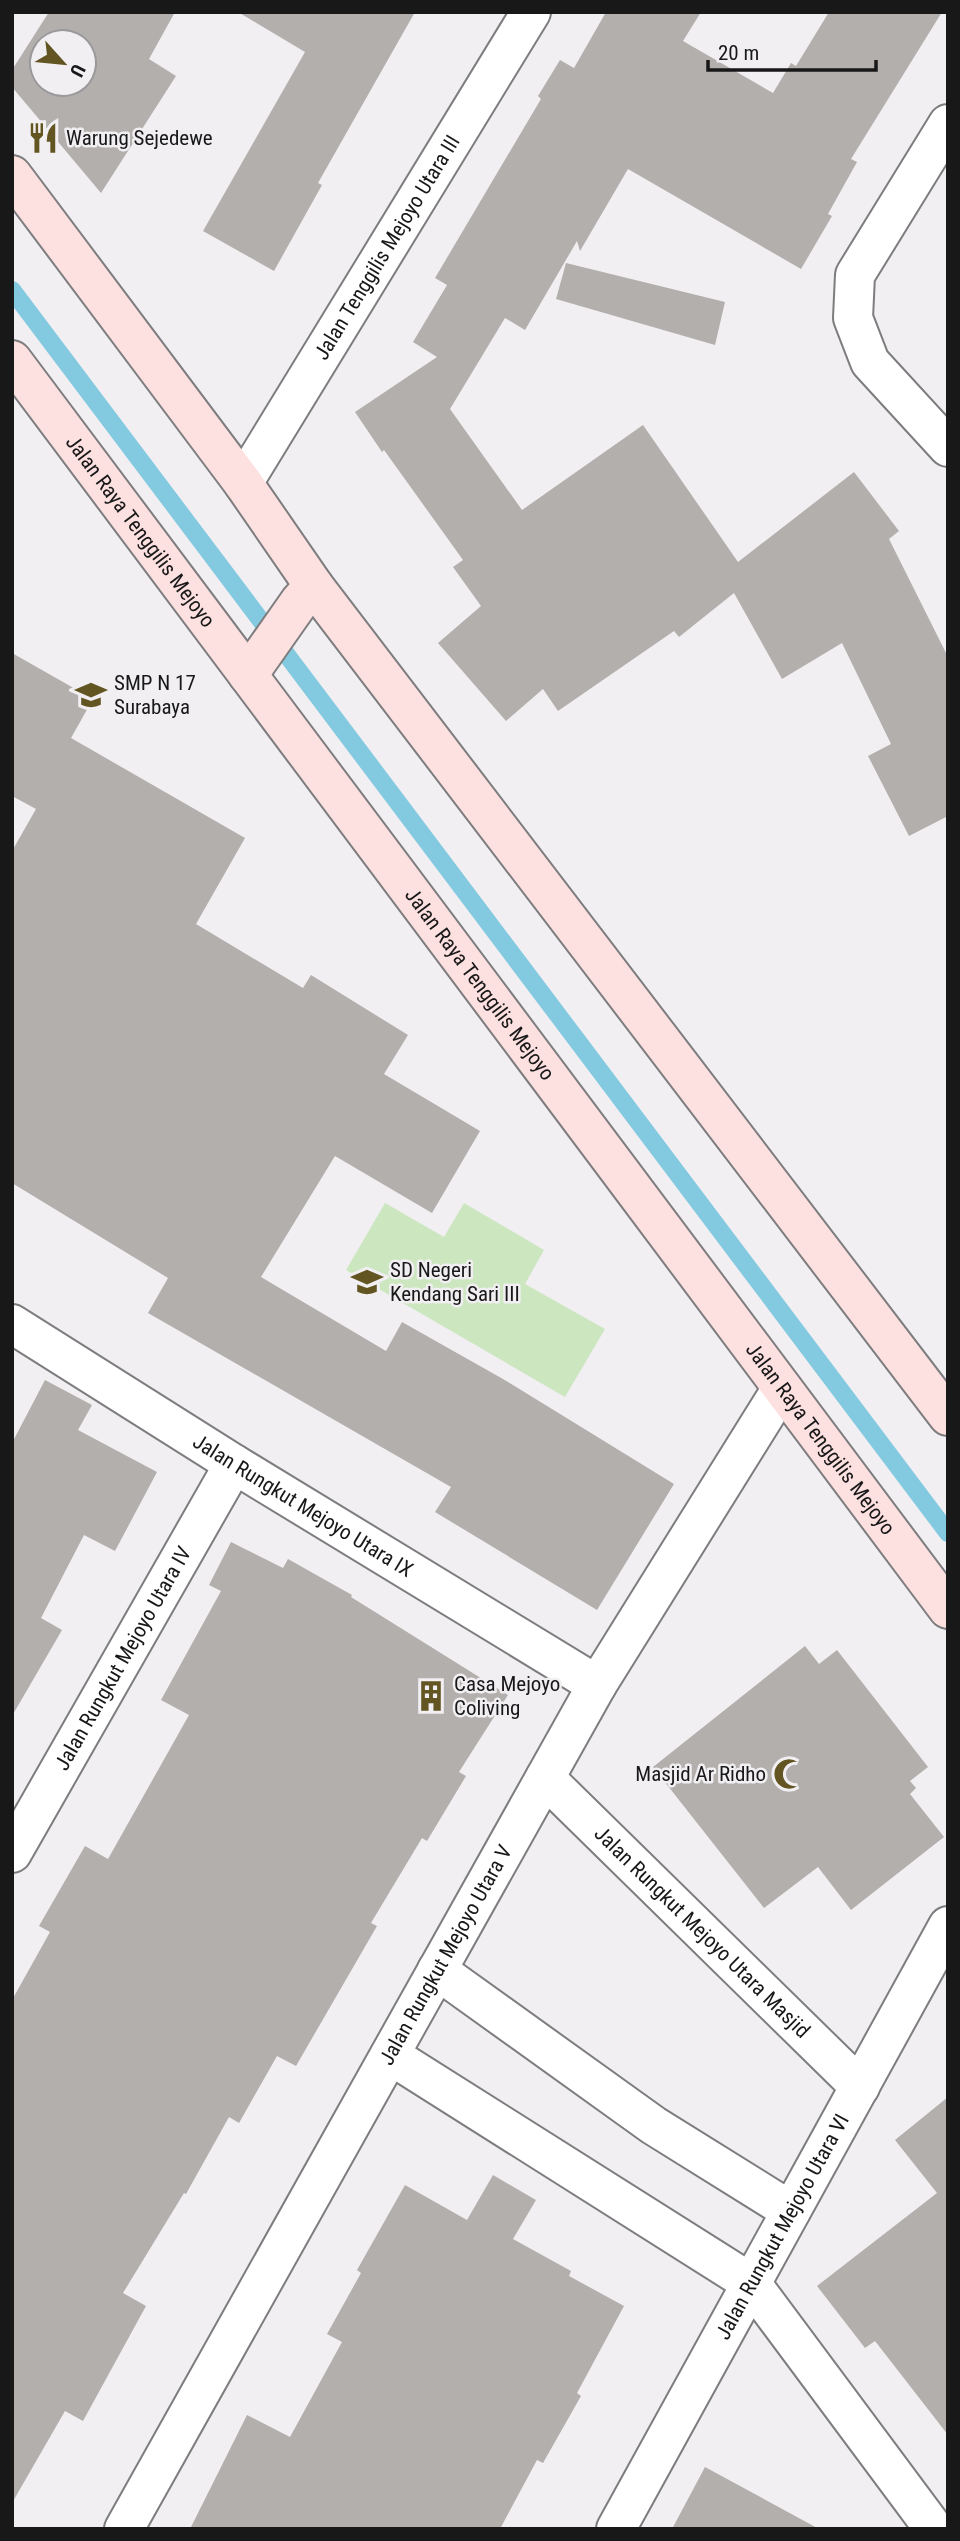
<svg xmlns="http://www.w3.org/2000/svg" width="960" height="2541" viewBox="0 0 960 2541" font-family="'Roboto Condensed',sans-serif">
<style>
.green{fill:#cce6c0}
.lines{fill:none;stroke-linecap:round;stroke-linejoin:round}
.stream{stroke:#83c9e0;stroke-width:18}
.building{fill:#b2afad;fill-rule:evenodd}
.street-casing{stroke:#7d7c7e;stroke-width:42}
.secondary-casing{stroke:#7d7c7e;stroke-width:42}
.street{stroke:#fff;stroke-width:38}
.secondary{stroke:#fde1e0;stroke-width:38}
.labels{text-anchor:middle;stroke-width:5;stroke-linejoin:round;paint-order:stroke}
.poi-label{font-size:21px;fill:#181819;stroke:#f1eff2;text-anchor:start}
.street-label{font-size:21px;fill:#181819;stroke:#f1eff2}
</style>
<rect width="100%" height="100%" fill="#f1eff2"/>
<path class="green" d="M385,1203L444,1237L464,1203L544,1250L525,1284L605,1329L565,1397L346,1270Z"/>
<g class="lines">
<path class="stream" d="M12,290L948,1533"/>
</g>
<g class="building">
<path d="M49,12H175L149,59L176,76L101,193L12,87V70ZM42,42H84V84H42Z"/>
<path d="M238,12H415L318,183L322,185L274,271L203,231L305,52Z"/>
<path d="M606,12H701L683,41L773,93L791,63L796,66L829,12H942L851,159L857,162L828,214L832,216L801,269L628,169L580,251L577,241L525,330L505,318L450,409L522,510L643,425L738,562L854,472L899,531L889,539L948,657V816L909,836L868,756L891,744L842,643L782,679L734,593L679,637L674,631L558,711L543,689L506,721L438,643L481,606L453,567L463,560L384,450L382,452L355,412L437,357L413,342L447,285L435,278L541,99L538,96L560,60L574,68Z"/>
<path d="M566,263L725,302L715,345L556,299Z"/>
<path d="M12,653L93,699L71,738L245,838L196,924L303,988L311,975L408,1035L384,1074L480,1131L432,1213L335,1156L261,1277L386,1351L402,1322L503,1379L674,1484L597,1610L435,1512L451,1487L148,1313L168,1278L12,1183V851L36,809L12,796Z"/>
<path d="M45,1380L92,1405L78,1430L157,1472L115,1551L84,1535L41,1618L62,1630L12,1716V1443Z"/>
<path d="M231,1542L283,1568L288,1559L352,1595L351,1597L508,1695L459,1772L466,1776L427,1841L422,1838L371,1923L377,1926L296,2066L277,2056L239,2123L229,2117L186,2194L184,2193L123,2293L146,2306L83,2421L65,2411L12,2503V2000L50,1932L39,1926L85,1846L108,1859L189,1715L161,1700L221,1591L209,1585Z"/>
<path d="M805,1646L819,1664L837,1650L928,1767L910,1781L916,1788L910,1794L944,1837L851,1910L818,1867L764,1908L653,1767Z"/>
<path d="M948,2097V2435L875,2341L865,2348L817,2286L937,2193L895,2140Z"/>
<path d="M493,2175L536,2200L513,2239L571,2271L569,2276L624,2306L577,2393L581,2396L543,2463L537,2460L500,2529H190L247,2415L290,2437L342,2342L327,2334L361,2273L357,2270L405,2185L467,2220Z"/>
<path d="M705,2467L819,2529H672Z"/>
</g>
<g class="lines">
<defs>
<g id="street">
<path d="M948,124L855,275L853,318L870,362L948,447"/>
<path id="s1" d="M243,483L531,12"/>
<path id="s2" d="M12,1324L234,1464L597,1685"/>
<path id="s3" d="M545,1778L860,2087"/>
<path id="s4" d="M12,1853L234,1464"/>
<path d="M437,1970L653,2125L791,2211"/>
<path d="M390,2055L751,2283L934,2529"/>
<path id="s5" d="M124,2529L597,1685L782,1388"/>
<path id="s6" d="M616,2529L948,1926"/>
</g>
<g id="secondary">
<path d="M12,175L243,483L314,586L948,1416"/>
<path id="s7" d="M12,360L948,1609"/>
<path d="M248,675L300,601L314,586"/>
</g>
</defs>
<use href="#street" class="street-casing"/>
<use href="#secondary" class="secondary-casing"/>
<use href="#street" class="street"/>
<use href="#secondary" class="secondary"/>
</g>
<defs>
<symbol id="restaurant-bare" viewBox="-9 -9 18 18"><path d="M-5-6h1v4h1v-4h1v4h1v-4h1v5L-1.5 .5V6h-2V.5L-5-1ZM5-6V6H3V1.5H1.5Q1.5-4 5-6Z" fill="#625522" stroke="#f1eff2" stroke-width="2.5" paint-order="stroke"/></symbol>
<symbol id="school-bare" viewBox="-9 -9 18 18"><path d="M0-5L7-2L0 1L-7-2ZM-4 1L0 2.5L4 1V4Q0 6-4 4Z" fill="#625522" stroke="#f1eff2" stroke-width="2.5" paint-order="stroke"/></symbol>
<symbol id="building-bare" viewBox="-9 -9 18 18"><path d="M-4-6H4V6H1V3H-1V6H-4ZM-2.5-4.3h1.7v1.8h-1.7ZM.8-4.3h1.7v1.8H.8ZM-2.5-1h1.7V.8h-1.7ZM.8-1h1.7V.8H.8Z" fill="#625522" stroke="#f1eff2" stroke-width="2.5" paint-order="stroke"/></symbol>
<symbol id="mosque-bare" viewBox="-9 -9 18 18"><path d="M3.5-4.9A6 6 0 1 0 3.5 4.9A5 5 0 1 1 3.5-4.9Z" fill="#625522" stroke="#f1eff2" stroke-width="2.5" paint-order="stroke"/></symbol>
</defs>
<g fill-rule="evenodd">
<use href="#restaurant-bare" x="21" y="116" width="44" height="44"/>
<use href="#school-bare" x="69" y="673" width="44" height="44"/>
<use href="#school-bare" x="345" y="1260" width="44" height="44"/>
<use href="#building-bare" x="409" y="1674" width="44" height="44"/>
<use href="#mosque-bare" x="767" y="1752" width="44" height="44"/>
</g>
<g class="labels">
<g class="poi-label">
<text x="66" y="145">Warung Sejedewe</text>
<text x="114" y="690">SMP N 17<tspan x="114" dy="24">Surabaya</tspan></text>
<text x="390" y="1277">SD Negeri<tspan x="390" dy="24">Kendang Sari III</tspan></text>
<text x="454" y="1691">Casa Mejoyo<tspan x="454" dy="24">Coliving</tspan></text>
<text x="766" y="1781" text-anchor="end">Masjid Ar Ridho</text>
</g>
<g class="street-label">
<text dy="7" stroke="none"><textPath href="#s1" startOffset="276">Jalan Tenggilis Mejoyo Utara III</textPath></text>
<text dy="7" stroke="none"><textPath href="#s7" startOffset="214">Jalan Raya Tenggilis Mejoyo</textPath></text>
<text dy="7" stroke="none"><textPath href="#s7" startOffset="780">Jalan Raya Tenggilis Mejoyo</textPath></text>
<text dy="7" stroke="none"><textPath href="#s7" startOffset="1348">Jalan Raya Tenggilis Mejoyo</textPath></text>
<text dy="7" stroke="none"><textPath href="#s2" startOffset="343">Jalan Rungkut Mejoyo Utara IX</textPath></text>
<text dy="7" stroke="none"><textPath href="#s4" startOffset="224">Jalan Rungkut Mejoyo Utara IV</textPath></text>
<text dy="7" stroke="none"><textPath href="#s3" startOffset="220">Jalan Rungkut Mejoyo Utara Masjid</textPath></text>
<text dy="7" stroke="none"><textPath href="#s5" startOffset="658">Jalan Rungkut Mejoyo Utara V</textPath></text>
<text dy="7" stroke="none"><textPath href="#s6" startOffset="345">Jalan Rungkut Mejoyo Utara VI</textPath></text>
</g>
</g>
<rect width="960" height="2541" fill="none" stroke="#181819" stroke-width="28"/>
<g transform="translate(63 63) rotate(117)"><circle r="33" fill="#f1eff2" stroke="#9a999b" stroke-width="2"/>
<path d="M0-5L12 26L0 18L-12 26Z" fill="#625522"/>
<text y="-10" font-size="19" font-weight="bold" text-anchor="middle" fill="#181819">U</text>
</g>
<path d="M708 60v10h168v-10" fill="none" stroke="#181819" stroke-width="3.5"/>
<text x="718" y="60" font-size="21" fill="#181819" stroke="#f1eff2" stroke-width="5" paint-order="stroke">20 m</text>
</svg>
